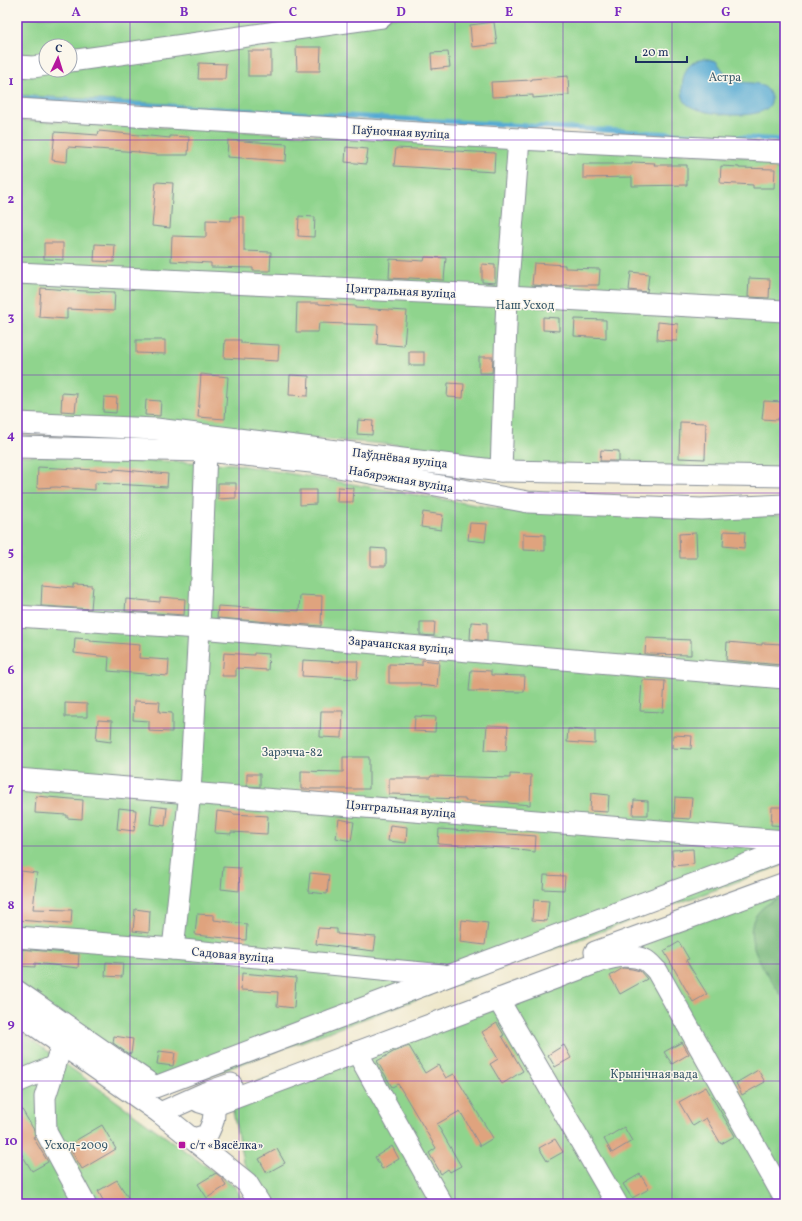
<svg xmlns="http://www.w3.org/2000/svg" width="802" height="1221" viewBox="0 0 802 1221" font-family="Vollkorn,serif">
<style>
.green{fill:#8fd48d;stroke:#558276;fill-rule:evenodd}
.forest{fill:#73b678;stroke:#47726b}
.water{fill:#57aad3;stroke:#396c98}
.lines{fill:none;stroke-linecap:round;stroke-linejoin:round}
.stream{stroke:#57aad3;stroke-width:5}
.building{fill:#dfa37e}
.minor-casing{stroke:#858c95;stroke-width:23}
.minor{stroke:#fff;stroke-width:21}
.grid{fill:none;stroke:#7b2cbf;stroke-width:1;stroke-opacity:0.55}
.poi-dot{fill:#b5179e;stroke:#fbf7ec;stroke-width:1.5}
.labels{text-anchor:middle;stroke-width:3;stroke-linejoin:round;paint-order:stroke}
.park-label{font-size:12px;fill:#38586a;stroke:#fbf7ec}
.street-label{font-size:12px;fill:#1b2f5e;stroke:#fbf7ec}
.poi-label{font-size:12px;fill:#1b2f5e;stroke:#fbf7ec;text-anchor:start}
.neatline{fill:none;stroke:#7b2cbf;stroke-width:1.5}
.grid-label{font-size:13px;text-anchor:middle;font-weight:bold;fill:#7b2cbf}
</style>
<rect width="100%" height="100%" fill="#fbf7ec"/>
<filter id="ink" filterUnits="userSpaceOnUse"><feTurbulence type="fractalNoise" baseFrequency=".025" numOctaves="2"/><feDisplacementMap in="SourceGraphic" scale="8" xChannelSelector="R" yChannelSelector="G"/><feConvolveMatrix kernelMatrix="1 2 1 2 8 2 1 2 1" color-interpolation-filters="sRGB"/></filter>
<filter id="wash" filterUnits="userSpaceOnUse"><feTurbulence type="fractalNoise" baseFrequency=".012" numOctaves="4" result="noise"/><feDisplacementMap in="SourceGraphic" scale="16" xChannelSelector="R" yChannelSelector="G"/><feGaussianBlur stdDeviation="0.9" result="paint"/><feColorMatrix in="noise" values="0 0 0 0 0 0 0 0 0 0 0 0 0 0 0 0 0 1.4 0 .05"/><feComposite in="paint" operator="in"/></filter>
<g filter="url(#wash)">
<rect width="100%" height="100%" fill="#efe8cc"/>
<g class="green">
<path d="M17,17H785V141L17,95ZM46,46H70V70H46Z"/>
<path d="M17,120L785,159V471L499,464L399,445L17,417Z"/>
<path d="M17,455L233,464L518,512L785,515V864L154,1096L17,997Z"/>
<path d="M785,889V1204H268L243,1161L229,1092Z"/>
<path d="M17,1029L236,1188L245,1204H17Z"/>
</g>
<path class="forest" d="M785,896V1001C761,965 723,917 785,896Z"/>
<path class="water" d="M705,58L716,61C721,66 723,74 729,78C740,87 763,77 770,94C783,125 696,116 686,103C681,97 682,87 683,80C685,67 692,61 705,58Z"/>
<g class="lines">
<path class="stream" d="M17,98L785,140"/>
</g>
<g id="blocks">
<g class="building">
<path d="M494,22L497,44L472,47L470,25Z"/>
<path d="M296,47H321L320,71H297Z"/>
<rect x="248" y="51" width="23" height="25"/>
<path d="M448,52L450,67L432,69L431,53Z"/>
<path d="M199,63L226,64L225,79H198Z"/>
<path d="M568,76L569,95L533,98V95L492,97L491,82L532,80V79Z"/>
<path d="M99,131L170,138V136L189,137L188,155H157L139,153V152L68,147L67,162L52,160L55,132L98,135Z"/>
<path d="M228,140L287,144L286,161L227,157Z"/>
<path d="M346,147L368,149L366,164L345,162Z"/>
<path d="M396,148L495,153L494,172L394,166Z"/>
<path d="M632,162L655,163L654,165H687V185L632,186V177L583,178V164H632Z"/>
<path d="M721,166L739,167V168L775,169L774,188H753V185L720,183Z"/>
<path d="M156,182L173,183L170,228L152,226Z"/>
<path d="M299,216L315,217L314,237L298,236Z"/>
<path d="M231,217H244V251L271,252L270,271H253V268L211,267V263L171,261L172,236L206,237V220L231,221Z"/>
<path d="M44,243H63V260L44,259Z"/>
<path d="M95,244L115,245L114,262L94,261Z"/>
<path d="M425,257L446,258L444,280L409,278V279L389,278L390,259L424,261Z"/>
<path d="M534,263L565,265V268L600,269L599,285H563V287L532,285Z"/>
<path d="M482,264L495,265V283L482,282Z"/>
<path d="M631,272L649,274L647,292L629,290Z"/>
<path d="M749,278L770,279L769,298L748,297Z"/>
<path d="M41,288L85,291L115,292L114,311L67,309V319L39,317Z"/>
<path d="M297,303H319V304L355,306V308L407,311L404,346L377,344L378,325L319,323L318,332H296Z"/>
<path d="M543,317L559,318V331L543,330Z"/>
<path d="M575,319L606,320V338L574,336Z"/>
<path d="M658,322L678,324L677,341L657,340Z"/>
<path d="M136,340H165V354L136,353Z"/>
<path d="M225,340H241V343L279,345L278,361L224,358Z"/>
<rect x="409" y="352" width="15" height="13"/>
<path d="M479,357H493L492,373H479Z"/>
<path d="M201,374L228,377L225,419L198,417Z"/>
<path d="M290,375L309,376L308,396L289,395Z"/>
<path d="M448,383L464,384L463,398L447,397Z"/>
<path d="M62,393L77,394L75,412L61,411Z"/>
<path d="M104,397L117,398L116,413L103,412Z"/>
<path d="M146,400L161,401L160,416L145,415Z"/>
<path d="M764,401L785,402V418H778V420L762,419Z"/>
<path d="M358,420L373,421L372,435L357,434Z"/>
<path d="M680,422L706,423L705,459L679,458Z"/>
<path d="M601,450L619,451V461H600Z"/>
<path d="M38,467L114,471V469L168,474L167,487L95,483V490L56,487L37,488Z"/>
<path d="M218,483H236V498L218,499Z"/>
<path d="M338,487L354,488L353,502H337Z"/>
<path d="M300,490H316V504L300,505Z"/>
<path d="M423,512L443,515L441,530L421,527Z"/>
<path d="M470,523L487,524L485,542L468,540Z"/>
<path d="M724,531L745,532L744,548L723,546Z"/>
<path d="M696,533L697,558H680L679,534Z"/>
<path d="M523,534L545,535V551L523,550Z"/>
<path d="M371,548L386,549V566H371Z"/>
<path d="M42,585L74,588V585L93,586L91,609L41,606Z"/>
<path d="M300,595L322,596L321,626L217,618L218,606L299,611Z"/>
<path d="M160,597L185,599L184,615L125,611L126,599L160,602Z"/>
<path d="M420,622H435L434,636L420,635Z"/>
<path d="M471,622L487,623V641L470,639Z"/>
<path d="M75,638L90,639V641L140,645L139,658L169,660L168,676L108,671L109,657L74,653Z"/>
<path d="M646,638L691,640V655L645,654Z"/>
<path d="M727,642L762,645V643L783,644L781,665L726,660Z"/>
<path d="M224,653L254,655V653L269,654L268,670L236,668V676H222Z"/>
<path d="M303,660L340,662V661H358L357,679L302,676Z"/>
<path d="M422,660L439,662L437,687L420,685L421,683H389V664L422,665Z"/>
<path d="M471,670L491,671V675L525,676L524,692L469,691Z"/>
<path d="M642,680L665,681L663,712L640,711Z"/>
<path d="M134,701L160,702L159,712L172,713V732L149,731V721L133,720Z"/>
<path d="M65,703L87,704V717H65Z"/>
<path d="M321,711H343L342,738L320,737Z"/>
<path d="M415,716L436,717L435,732L414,731Z"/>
<path d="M98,720L112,721L111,742L96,740Z"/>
<path d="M487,725L508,726L506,751L485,750Z"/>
<path d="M568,729L595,731V744L567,742Z"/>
<path d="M673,735L692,736L691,749L672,748Z"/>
<path d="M343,757H369V789H301V771L343,772Z"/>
<path d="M247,774H260V787L247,786Z"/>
<path d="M510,774L531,775L530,805L508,803V802L465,801V799L430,798V795L389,794V778H430L431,776L510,778Z"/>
<path d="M591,793L609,795L608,812L590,811Z"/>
<path d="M36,796L83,800L82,819L67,818V815L35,813Z"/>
<path d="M675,797L692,798L690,819L674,818Z"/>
<path d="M634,800L648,801V815H633Z"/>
<path d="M152,806L167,808L165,826L150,824Z"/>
<path d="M772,807H785V826L771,825Z"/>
<path d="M119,808L136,810L134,831L117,829Z"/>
<path d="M217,811L233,813V814L268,816L267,834L231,832V834L215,833Z"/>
<path d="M339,819L354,822L351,841L336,838Z"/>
<path d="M390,825L407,827L406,843L388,841Z"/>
<path d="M439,829L536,836L535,852L518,850L519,849L438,844Z"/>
<path d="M693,849L694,864L673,866L672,850Z"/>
<path d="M223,867L240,868L239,891L221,889Z"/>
<path d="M21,871L37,873L33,909L72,910L71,924L17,920V905Z"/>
<path d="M310,873L329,875L327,894L308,892Z"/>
<path d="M544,875L565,876L564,890L543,889Z"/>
<path d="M534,900L549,901L547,921L532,920Z"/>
<path d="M135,909L150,911L149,933L133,931Z"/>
<path d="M197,914L214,915V920L247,924L246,940L195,935Z"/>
<path d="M462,920L488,923L485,945L460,942Z"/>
<path d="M318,928L337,929V934L376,937L374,951L316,944Z"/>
<path d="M679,942L689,959L686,960L707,994L693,1002L664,951Z"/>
<path d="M20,949L79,954L78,968L35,963V967L19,966Z"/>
<path d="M106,962L123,963L122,977L105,976Z"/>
<path d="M623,968L632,969L640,971L647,979L620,994L610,976Z"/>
<path d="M242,973L296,978L294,1008L277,1006L278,992L241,990Z"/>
<path d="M497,1023L504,1035L502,1036L523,1071L502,1084L490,1064L498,1059L482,1032Z"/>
<path d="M114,1036L133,1039L131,1054L127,1053L113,1043Z"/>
<path d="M682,1042L689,1054L672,1064L664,1052Z"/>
<path d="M564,1045L571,1058L555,1067L548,1055Z"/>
<path d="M409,1046L425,1073L438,1065L446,1078L454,1074L493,1138L480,1146L460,1111L437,1124L461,1166L450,1172L448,1169L441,1174L429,1153L436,1148L398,1084L392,1087L377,1061L395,1051Z"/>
<path d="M159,1051L175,1053L173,1066L157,1064Z"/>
<path d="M758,1070L765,1082L742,1095L736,1083Z"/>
<path d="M706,1087L735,1136L721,1144L706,1118L693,1126L679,1102Z"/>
<path d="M17,1101L34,1130L35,1136L33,1137L48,1162L32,1171L17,1147Z"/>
<path d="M102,1125L116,1149L82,1169L68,1145Z"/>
<path d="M624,1127L632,1141L612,1153L604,1139Z"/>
<path d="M555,1139L563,1152L547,1161L539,1148Z"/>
<path d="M392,1146L399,1159L382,1169L375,1157Z"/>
<path d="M277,1149L285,1163L267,1173L259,1159Z"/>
<path d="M216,1173L222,1178L226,1186L207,1198L198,1184Z"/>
<path d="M640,1174L649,1189L632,1198L623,1184Z"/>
<path d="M117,1180L132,1204H105L98,1191Z"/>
</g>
</g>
</g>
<g filter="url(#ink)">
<use href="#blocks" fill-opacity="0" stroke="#858c95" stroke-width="1"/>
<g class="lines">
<defs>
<g id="minor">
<path d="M70,61L382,17"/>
<path d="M17,66L33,67L46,65"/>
<path d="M17,109L519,139L785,152"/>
<path d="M17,273L507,296L785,311"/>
<path d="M17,423L156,429L501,471L785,476"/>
<path d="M17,447L206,451L311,462L528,502L701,509L785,505"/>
<path d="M501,471L507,296L519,139"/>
<path d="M17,616L199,628L785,678"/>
<path d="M17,779L785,841"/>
<path d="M17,937L173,949L443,975"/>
<path d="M173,949L190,792L199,628L206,451"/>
<path d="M595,952L785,883"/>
<path d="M17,991L155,1087L448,976L785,850"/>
<path d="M498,999L617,1204"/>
<path d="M17,1013L160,1113L247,1183L260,1204"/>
<path d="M62,1044L45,1097L46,1132L85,1204"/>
<path d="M357,1052L442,1204"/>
<path d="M17,1082L55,1066"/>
<path d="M213,1106L601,961C615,957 630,953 645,960C649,962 653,967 657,971L785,1199"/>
<path d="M160,1113L205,1093L231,1084"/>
<path d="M193,1139L207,1135C212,1125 216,1117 213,1106L200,1102"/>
</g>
</defs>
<use href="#minor" class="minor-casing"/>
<use href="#minor" class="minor"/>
</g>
</g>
<path class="grid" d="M130,17V1204M239,17V1204M347,17V1204M455,17V1204M563,17V1204M672,17V1204M17,140H785M17,257H785M17,375H785M17,493H785M17,610H785M17,728H785M17,846H785M17,964H785M17,1081H785"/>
<rect class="poi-dot" x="178" y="1141" width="8" height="8" rx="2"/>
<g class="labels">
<g class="park-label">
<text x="725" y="81">Астра</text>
<text x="525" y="309">Наш Усход</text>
<text x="292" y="756">Зарэчча-82</text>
<text x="654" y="1078">Крынічная вада</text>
<text x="76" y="1149">Усход-2009</text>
</g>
<g class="street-label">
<text transform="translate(401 132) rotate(3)" y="4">Паўночная вуліца</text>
<text transform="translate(401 291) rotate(3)" y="4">Цэнтральная вуліца</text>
<text transform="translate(400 458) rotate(7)" y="4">Паўднёвая вуліца</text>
<text transform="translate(401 479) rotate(10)" y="4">Набярэжная вуліца</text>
<text transform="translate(401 645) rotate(5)" y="4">Зарачанская вуліца</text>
<text transform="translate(401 809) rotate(5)" y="4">Цэнтральная вуліца</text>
<text transform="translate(233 955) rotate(5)" y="4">Садовая вуліца</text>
</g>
<g class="poi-label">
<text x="190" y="1149">с/т «Вясёлка»</text>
</g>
</g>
<rect width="802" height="1221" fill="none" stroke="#fbf7ec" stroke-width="44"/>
<g transform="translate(58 58) rotate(4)"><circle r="19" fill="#fbf7ec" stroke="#a1a7b3"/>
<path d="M0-3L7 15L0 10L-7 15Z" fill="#b5179e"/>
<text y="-6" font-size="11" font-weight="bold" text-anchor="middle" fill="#1b2f5e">С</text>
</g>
<path d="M636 56v6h51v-6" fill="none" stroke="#1b2f5e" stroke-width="2"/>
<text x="642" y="56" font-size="12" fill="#1b2f5e" stroke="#fbf7ec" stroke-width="3" paint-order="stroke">20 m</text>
<rect x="22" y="22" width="758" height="1177" class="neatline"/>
<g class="grid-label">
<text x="76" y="16">A</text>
<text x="184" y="16">B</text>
<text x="293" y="16">C</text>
<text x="401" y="16">D</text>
<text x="509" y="16">E</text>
<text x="618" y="16">F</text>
<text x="726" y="16">G</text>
<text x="11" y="85">1</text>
<text x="11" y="203">2</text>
<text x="11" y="321">3</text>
<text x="11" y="439">4</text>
<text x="11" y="556">5</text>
<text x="11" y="674">6</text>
<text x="11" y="792">7</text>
<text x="11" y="909">8</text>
<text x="11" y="1027">9</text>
<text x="11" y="1145">10</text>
</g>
</svg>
